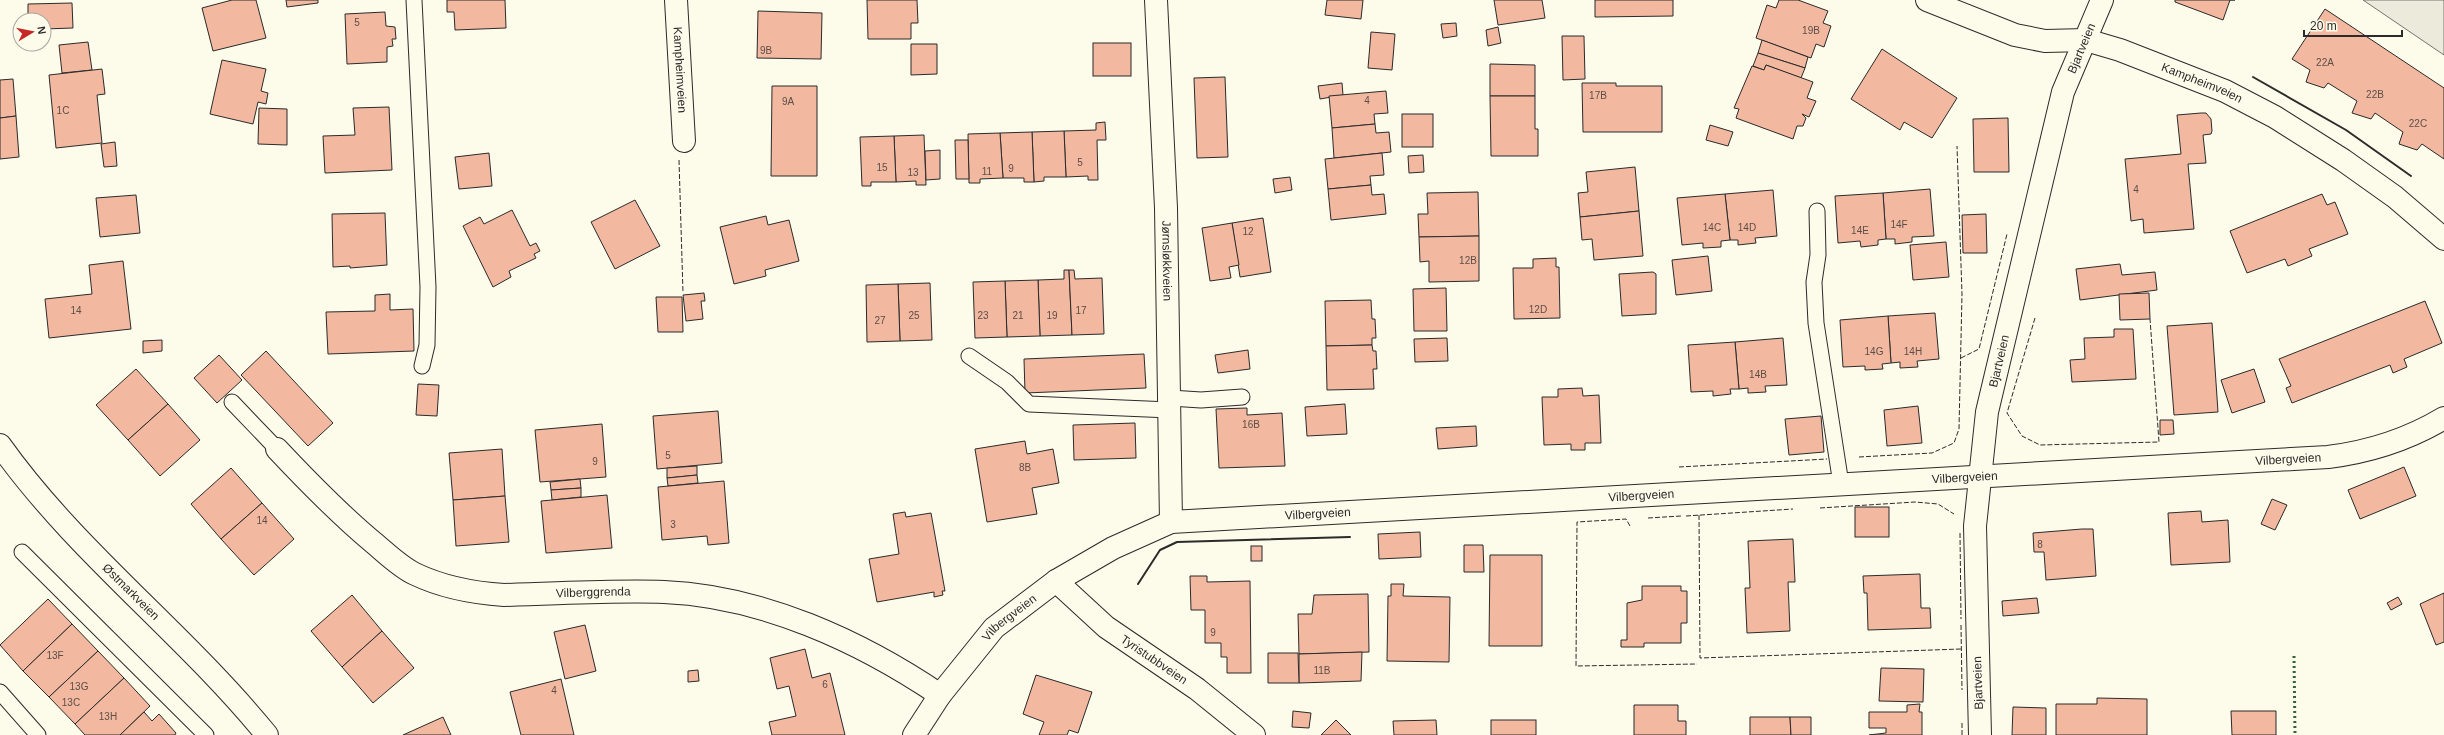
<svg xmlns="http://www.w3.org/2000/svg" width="2444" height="735" viewBox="0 0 2444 735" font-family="Arial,sans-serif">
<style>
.green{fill:#ecebdb;stroke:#74746e}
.building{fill:#f2b8a0;stroke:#2b2b2b}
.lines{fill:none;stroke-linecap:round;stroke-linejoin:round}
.lane-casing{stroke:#2b2b2b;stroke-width:17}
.street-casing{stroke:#2b2b2b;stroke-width:24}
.secondary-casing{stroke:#2b2b2b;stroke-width:24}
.lane{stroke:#fdfbea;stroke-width:15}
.street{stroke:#fdfbea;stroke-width:22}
.secondary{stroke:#fdfbea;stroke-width:22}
.hedge{stroke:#34623c;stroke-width:3;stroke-dasharray:2 3;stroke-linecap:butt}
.fence{stroke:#2b2b2b;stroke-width:1;stroke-dasharray:5 2;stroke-linecap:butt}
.wall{stroke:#2b2b2b;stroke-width:2}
.labels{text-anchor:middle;stroke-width:3;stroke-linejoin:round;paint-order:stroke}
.number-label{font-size:10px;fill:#5d4e48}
.street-label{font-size:12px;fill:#2b2b2b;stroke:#fdfbea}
</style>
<rect width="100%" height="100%" fill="#fdfbea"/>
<path class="green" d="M2363,0H2444V55Z"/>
<g class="building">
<path d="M232,0H256L266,38L213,51L202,8Z"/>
<path d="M286,0H318V3L287,7Z"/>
<path d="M447,0H505L506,28L455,30L454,12H447Z"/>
<path d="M867,0H917L918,23H911V39H868Z"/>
<path d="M1327,0H1363L1361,19L1325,15Z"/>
<path d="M1494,0H1542L1545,18L1498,25Z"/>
<path d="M1595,0H1673V16L1595,17Z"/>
<path d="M1779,0H1798L1828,11L1823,23L1831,26L1824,47L1816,44L1811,58L1756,38L1767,5L1776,8Z"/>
<path d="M2175,0H2235H2230L2223,20L2175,2Z"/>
<path d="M72,3L73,28L44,29V20H28V4Z"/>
<path d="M2325,9L2444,88V159L2422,144L2417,150L2399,144L2403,132L2375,113L2371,119L2352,113L2357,101L2328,83L2324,88L2306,82L2310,70L2292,59Z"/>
<path d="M758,11L822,13L821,59L757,58Z"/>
<path d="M385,12L386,26L395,27L396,39H392L393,46L387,47V62L347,64L345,14Z"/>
<path d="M1456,23L1457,36L1443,38L1441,24Z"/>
<path d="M1498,27L1501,43L1488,46L1486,30Z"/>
<path d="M1371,32L1395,34L1392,70L1368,68Z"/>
<path d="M1562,36H1584L1585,79L1563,80Z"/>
<path d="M1762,40L1808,57L1805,68L1758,53Z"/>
<path d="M88,42L92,70L62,73L59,45Z"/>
<rect x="1093" y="43" width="38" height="33"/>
<path d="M911,44H937V74L911,75Z"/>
<path d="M1882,49L1957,98L1932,138L1904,122L1900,130L1851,99Z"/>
<path d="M1758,53L1805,68L1801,78L1766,65L1764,70L1753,66Z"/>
<path d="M222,60L266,69L261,91L268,93L266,104L258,102L253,124L210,114Z"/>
<path d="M1490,64L1535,65V96H1490Z"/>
<path d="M1766,65L1813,82L1807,98L1816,101L1809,117L1802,114L1806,118L1803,126H1797L1793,139L1736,118L1739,109L1734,108L1752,66L1764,70Z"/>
<path d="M102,69L105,94L97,95L102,143L56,148L49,75Z"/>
<path d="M1225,77L1228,157L1197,158L1194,78Z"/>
<path d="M13,79L16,116L0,118V80Z"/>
<path d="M1342,83L1343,95L1320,99L1318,86Z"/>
<path d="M1582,83H1616V86H1662V132H1583Z"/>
<path d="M772,86H817V176H771Z"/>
<path d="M1386,91L1388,113L1374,114L1375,124L1332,128L1329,96Z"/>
<path d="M1490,96H1535V129H1538V156H1491Z"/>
<path d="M389,107L392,170L325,173L323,136L355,135L353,108Z"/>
<path d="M259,108L287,109V145L258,144Z"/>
<path d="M2201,113H2206L2211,119L2212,131L2211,134L2203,135L2206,163L2188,164L2194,229L2144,233L2143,219L2131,221L2125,159L2181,154L2177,115Z"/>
<rect x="1402" y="114" width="31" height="33"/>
<path d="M16,116L19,157L0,159V118Z"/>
<path d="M2008,118L2009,172H1974L1973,119Z"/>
<path d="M1105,122L1106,140H1097L1098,180H1088V176L1066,177L1064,131L1096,130V123Z"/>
<path d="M1375,124L1376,133L1389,132L1391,152L1334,158L1332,128Z"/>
<path d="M1710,125L1733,132L1728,146L1706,140Z"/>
<path d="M1064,131L1066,177H1044V181L1034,182L1032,132Z"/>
<path d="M1032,132L1034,182H1024V178H1003L1000,133Z"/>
<path d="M1000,133L1003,178L980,179V183H969L968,134Z"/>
<path d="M924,135L926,185H916V181L896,182L894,136Z"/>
<path d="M894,136L896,182H871V186H862L860,137Z"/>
<path d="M955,140H968L969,179H956Z"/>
<path d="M115,142L117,166L104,167L101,144Z"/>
<path d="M940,150V179L926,180L925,151Z"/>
<path d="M489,153L492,186L459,189L455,157Z"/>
<path d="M1382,153L1384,175L1370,176L1371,185L1328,189L1325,159Z"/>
<path d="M1423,155L1424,172L1409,173L1408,156Z"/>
<path d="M1635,167L1639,211L1580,217L1578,193L1588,192L1586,172Z"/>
<path d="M1290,177L1292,190L1275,193L1273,179Z"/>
<path d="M1371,185L1372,195L1384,194L1386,214L1331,220L1328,189Z"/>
<path d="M1930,189L1934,236L1912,237V242L1895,244V239H1886L1883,193Z"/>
<path d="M1773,190L1777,236L1755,238L1756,243L1738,245V240H1730L1725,194Z"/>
<path d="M1478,192L1479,236L1419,237L1418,214H1428L1427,193Z"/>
<path d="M1883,193L1886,239L1878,240V245L1861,247L1860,241L1838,243L1835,196Z"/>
<path d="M1725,194L1730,240L1721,241V247L1703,248V243L1682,245L1677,198Z"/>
<path d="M2322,194L2327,205L2335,202L2348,234L2309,249L2312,256L2288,266L2285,259L2247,273L2230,231Z"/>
<path d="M136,195L140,233L100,237L96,198Z"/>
<path d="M635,200L660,246L615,269L591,222Z"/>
<path d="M512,210L530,246L536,243L540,251L534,254L536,258L509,271L511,277L493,287L463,226L480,217L484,224Z"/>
<path d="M1639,211L1643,256L1594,260L1592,239L1582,240L1580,217Z"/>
<path d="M385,213L387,265L350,268V266L333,267L332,214Z"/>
<path d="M1986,214L1987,253H1963L1962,215Z"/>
<path d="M766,216L768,225L789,220L799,261L765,270L766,276L734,284L720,227Z"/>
<path d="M1263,218L1271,272L1240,277L1232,223Z"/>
<path d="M1232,223L1239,265L1229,267L1231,278L1210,281L1202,228Z"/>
<path d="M1479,236V281L1429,282V261L1420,262L1419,237Z"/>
<path d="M1946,242L1949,277L1913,280L1910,245Z"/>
<path d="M1708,256L1712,291L1676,295L1672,260Z"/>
<path d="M1556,258V267H1559L1560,318L1514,319L1513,268H1533V259Z"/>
<path d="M123,261L131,329L49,338L45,299L92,294L89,265Z"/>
<path d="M2120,264L2122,275L2155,272L2157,290L2080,300L2076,269Z"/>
<path d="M1064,270H1069L1072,335L1040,336L1038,280L1064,279Z"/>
<path d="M1069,270H1074L1075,279L1102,278L1104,334L1072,335Z"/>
<path d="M1653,272L1656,274V314L1622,316L1619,274Z"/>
<path d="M1038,280L1040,336L1007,337L1005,281Z"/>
<path d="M1005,281L1007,337L975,338L973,282Z"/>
<path d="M930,283L932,340L900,341L898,284Z"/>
<path d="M898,284L900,341L867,342L866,285Z"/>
<path d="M1446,288L1447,331H1414L1413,289Z"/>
<path d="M704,293L705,301H701L703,319L686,321L683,295Z"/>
<path d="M2149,293L2150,319L2120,320L2119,294Z"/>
<path d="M390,294V310L413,309L414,351L328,354L326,312L375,311V295Z"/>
<path d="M656,297H682L683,332H658Z"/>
<path d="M1371,300L1372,319H1375L1376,338H1372V345L1326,346L1325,301Z"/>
<path d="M2425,301L2442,343L2404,359L2407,367L2393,373L2390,365L2292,403L2286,388L2291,386L2279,359Z"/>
<path d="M1935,313L1939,359L1917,361L1918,367L1900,368V362L1891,363L1888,316Z"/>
<path d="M1888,316L1891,363L1882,364L1883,369L1865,370V366L1843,367L1840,320Z"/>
<path d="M2212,323L2218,412L2174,415L2167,326Z"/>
<path d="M2114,329H2133L2136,379L2072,382L2070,360L2085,359L2084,338L2114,337Z"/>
<path d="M1447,338L1448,361L1415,362L1414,339Z"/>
<path d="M1783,338L1787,385L1765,386L1766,392L1748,393V388L1739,389L1735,342Z"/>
<path d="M162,340V351L143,353V341Z"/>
<path d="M1735,342L1739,389H1730L1731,394L1713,396V391L1691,392L1688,345Z"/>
<path d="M1372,345L1373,351H1376L1377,369H1373L1374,389L1327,390L1326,346Z"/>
<path d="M1248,350L1250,369L1218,373L1215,355Z"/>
<path d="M266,351L333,423L308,446L241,375Z"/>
<path d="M1144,354L1146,388L1025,393L1024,359Z"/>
<path d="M219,355L242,380L217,403L194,378Z"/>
<path d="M136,369L168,404L128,440L96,405Z"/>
<path d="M2254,369L2265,402L2232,413L2221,380Z"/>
<path d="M418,384L439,385L437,416L416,415Z"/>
<path d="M1582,388L1583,396L1599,395L1601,443H1585V450H1571V444L1544,445L1542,397H1558V389Z"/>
<path d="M168,404L200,440L160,476L128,440Z"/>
<path d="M1345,404L1347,434L1307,436L1305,407Z"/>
<path d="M1918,406L1922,443L1887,446L1884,410Z"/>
<path d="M1247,408V415L1282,413L1285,466L1219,468L1216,409Z"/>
<path d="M718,411L722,463L657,469L653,416Z"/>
<path d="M1821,416L1824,452L1789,455L1785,419Z"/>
<path d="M2160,420H2173L2174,434L2160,435Z"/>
<path d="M1135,423L1136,458L1074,460L1073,425Z"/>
<path d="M602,424L606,477L540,482L535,430Z"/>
<path d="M1476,426L1477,446L1438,449L1436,428Z"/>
<path d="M1025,441L1027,454L1053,449L1059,483L1032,488L1037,514L987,522L975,449Z"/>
<path d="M502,449L505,496L453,500L449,453Z"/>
<path d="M697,466V475L667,478V468Z"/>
<path d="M2404,467L2416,496L2360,519L2348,490Z"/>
<path d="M231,468L262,503L221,539L191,504Z"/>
<path d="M697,475L698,483L668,486L667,478Z"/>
<path d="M580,479L581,488L551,490L550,482Z"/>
<path d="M724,481L729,543L708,545L707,536L662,540L658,487Z"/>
<path d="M581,488V497L552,500L551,490Z"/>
<path d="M607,495L612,548L546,553L541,501Z"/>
<path d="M505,496L509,542L456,546L453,500Z"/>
<path d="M2272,499L2287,505L2275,530L2261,524Z"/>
<path d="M262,503L294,539L254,575L221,539Z"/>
<rect x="1855" y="507" width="34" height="30"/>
<path d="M2201,511L2202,522L2228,520L2230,562L2171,565L2168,513Z"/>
<path d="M905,512L906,517L931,513L945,591H942L943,595L934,597V592L877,602L869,559L899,554L893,514Z"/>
<path d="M2082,529H2093L2096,576L2046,580L2044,552H2034L2033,533Z"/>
<path d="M1420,532L1421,557L1379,559L1378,534Z"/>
<path d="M1793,539L1795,582H1788L1790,631L1747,633L1745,588H1750L1748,541Z"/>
<path d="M1464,545H1483L1484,572H1464Z"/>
<rect x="1251" y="546" width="11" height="15"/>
<path d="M1490,555H1542V646H1489Z"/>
<path d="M1920,574L1921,608H1930L1931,628L1868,630L1867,593H1864L1863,576Z"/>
<path d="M1190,576H1207V582L1250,581L1251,673H1227V657H1221V643H1205V610H1191Z"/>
<path d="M1391,584H1404L1403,596L1450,597L1449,662L1387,661L1388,596H1391Z"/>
<path d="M1642,586H1681V591H1687V623H1681V643H1644V647H1621V640H1627V603L1642,600Z"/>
<path d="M2444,593V642L2436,645L2420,604Z"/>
<path d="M1368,594L1369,652L1299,654L1298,614H1312L1314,595Z"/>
<path d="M352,595L382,631L342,667L311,631Z"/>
<path d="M2398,597L2402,604L2391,610L2387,603Z"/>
<path d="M2037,598L2039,613L2003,616L2002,601Z"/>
<path d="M48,599L72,624L23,671L0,645Z"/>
<path d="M72,624L98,651L49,697L23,671Z"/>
<path d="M585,625L596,671L565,679L554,632Z"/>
<path d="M382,631L414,668L373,703L342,667Z"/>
<path d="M805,649L812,678L830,673L845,735H772L769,722L796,716L789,686L777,689L770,658Z"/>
<path d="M98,651L124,678L75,724L49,697Z"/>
<path d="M1362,652L1361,681L1299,683V654Z"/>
<path d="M1268,653H1298L1299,683H1268Z"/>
<path d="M1881,668L1924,669L1923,702L1879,701Z"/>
<path d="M698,670L699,681L688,682V671Z"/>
<path d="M1036,675L1092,692L1078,733L1069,730L1067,735H1039L1044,722L1023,714Z"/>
<path d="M124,678L150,706L120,735H85L75,724Z"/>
<path d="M561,679L574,735H521L510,692Z"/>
<path d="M2097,698L2147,699V735H2056V704H2097Z"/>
<path d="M1920,704L1919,712H1922V735H1869L1886,733V728H1869V712H1907V705Z"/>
<path d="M1634,705H1678V721H1686V735H1634Z"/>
<path d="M2013,707L2046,708V735H2012Z"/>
<path d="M1293,711L1311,713L1309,728L1292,727Z"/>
<path d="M2231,711H2276V735H2232Z"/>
<path d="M144,712L152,721L159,714L176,733L175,735H120Z"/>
<path d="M443,717L451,735H403Z"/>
<path d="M1750,717H1790L1791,735H1750Z"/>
<path d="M1790,717H1811V735H1791Z"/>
<path d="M1336,720L1351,735H1321Z"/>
<path d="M1436,720L1437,735H1394L1393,721Z"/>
<rect x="1491" y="720" width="45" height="15"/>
</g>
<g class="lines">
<defs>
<g id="lane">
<path d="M414,0L428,287L427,345L422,366"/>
<path d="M1817,211L1818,255L1814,282L1816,323L1841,484"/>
<path d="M969,356L1007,382L1029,404L1170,410"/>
<path d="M1170,398L1201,400L1242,397"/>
<path d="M232,402L277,449"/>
<path d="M22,552L206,735"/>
<path d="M0,692L38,735"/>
</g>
<g id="street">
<path id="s1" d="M676,0L684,141"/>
<path id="s2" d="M1156,0L1166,208L1171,522"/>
<path id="s3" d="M1927,0L2015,35L2045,41L2086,40L2120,50L2225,91L2275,117L2343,160L2395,197L2444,239"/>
<path id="s4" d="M277,449C308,482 339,514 374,543C386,553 400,567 415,574C442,587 474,593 504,595C557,594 611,590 664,592C762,596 860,641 940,695"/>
<path id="s5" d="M1056,581L1106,627L1197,689L1254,735"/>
<path id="s6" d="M914,735L940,695L994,628L1056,581L1113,548L1171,522L2328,457C2368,452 2409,439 2444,418"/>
<path id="s7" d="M1980,735L1975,526L1987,412L2063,92L2102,0"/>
</g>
<g id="secondary">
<path id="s8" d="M0,445C76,552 184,633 267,735"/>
</g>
</defs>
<use href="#lane" class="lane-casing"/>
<use href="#street" class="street-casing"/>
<use href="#secondary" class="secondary-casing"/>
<use href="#lane" class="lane"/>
<use href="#street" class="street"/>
<use href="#secondary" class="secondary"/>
<path class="hedge" d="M2294,656L2295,735"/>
<g class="fence">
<path d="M679,160L683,293"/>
<path d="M2035,318L2007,413L2022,436L2040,445L2159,442L2150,319"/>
<path d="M1961,358L1979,349L2007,234"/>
<path d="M1859,457L1932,453L1954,443L1959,429L1962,294L1957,146"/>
<path d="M1679,467L1827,459"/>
<path d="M1820,508L1915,502L1938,504L1954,514"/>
<path d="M1699,515L1700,658L1961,649"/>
<path d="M1686,516L1793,509"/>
<path d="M1648,518L1681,516"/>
<path d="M1630,526L1626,519L1577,522L1576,666L1697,664"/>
<path d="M1960,533L1961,619"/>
<path d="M1961,625L1962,690"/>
<path d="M1962,735V721"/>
</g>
<g class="wall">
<path d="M2253,77L2346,130L2411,176"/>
<path d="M1138,584L1160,550L1177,542L1350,537"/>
</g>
</g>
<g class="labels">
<g class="number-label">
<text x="357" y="26">5</text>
<text x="1811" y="34">19B</text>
<text x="766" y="54">9B</text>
<text x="2325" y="66">22A</text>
<text x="2375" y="98">22B</text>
<text x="1598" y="99">17B</text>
<text x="1367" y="104">4</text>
<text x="788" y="105">9A</text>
<text x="63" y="114">1C</text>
<text x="2418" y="127">22C</text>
<text x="1080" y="166">5</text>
<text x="882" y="171">15</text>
<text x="1011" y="172">9</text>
<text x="987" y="175">11</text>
<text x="913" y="176">13</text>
<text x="2136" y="193">4</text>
<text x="1899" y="228">14F</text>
<text x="1712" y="231">14C</text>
<text x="1747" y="231">14D</text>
<text x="1860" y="234">14E</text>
<text x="1248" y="235">12</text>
<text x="1468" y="264">12B</text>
<text x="1538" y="313">12D</text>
<text x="76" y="314">14</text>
<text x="1081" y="314">17</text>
<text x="914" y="319">25</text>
<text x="983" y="319">23</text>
<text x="1018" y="319">21</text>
<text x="1052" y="319">19</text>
<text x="880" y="324">27</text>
<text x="1874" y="355">14G</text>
<text x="1913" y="355">14H</text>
<text x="1758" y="378">14B</text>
<text x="1251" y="428">16B</text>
<text x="668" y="459">5</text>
<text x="595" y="465">9</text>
<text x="1025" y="471">8B</text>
<text x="262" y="524">14</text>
<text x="673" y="528">3</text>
<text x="2040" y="548">8</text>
<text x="1213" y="636">9</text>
<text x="55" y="659">13F</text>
<text x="1322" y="674">11B</text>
<text x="825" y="688">6</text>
<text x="79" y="690">13G</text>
<text x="554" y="694">4</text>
<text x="71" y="706">13C</text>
<text x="108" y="720">13H</text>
</g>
<g class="street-label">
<text dy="4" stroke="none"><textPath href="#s7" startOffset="700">Bjartveien</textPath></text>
<text dy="4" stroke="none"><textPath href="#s1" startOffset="70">Kampheimveien</textPath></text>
<text dy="4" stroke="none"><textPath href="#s3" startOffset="290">Kampheimveien</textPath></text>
<text dy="4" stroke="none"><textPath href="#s2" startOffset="261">Jørnsløkkveien</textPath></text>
<text dy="4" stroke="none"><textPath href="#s7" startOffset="376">Bjartveien</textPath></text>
<text dy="4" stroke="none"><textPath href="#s6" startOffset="1460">Vilbergveien</textPath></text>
<text dy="4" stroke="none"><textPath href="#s6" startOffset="1136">Vilbergveien</textPath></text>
<text dy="4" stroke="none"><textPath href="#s6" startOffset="812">Vilbergveien</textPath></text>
<text dy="4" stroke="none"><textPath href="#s6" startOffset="488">Vilbergveien</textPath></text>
<text dy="4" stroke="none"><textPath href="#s8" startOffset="197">Østmarkveien</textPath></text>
<text dy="4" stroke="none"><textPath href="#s4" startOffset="368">Vilberggrenda</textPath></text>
<text dy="4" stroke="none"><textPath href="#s6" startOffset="152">Vilbergveien</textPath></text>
<text dy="4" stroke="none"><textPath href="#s5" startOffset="126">Tyristubbveien</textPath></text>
<text transform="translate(1978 683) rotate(-92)" y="4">Bjartveien</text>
</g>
</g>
<g transform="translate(32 32) rotate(80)"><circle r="19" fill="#fdfbea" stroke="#a9a89e"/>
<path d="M0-3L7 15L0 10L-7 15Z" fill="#c62828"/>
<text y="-6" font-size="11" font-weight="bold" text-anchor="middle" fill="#2b2b2b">N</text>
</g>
<path d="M2304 30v6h98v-6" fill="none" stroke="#2b2b2b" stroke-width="2"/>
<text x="2310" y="30" font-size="12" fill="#2b2b2b" stroke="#fdfbea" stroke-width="3" paint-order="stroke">20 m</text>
</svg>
